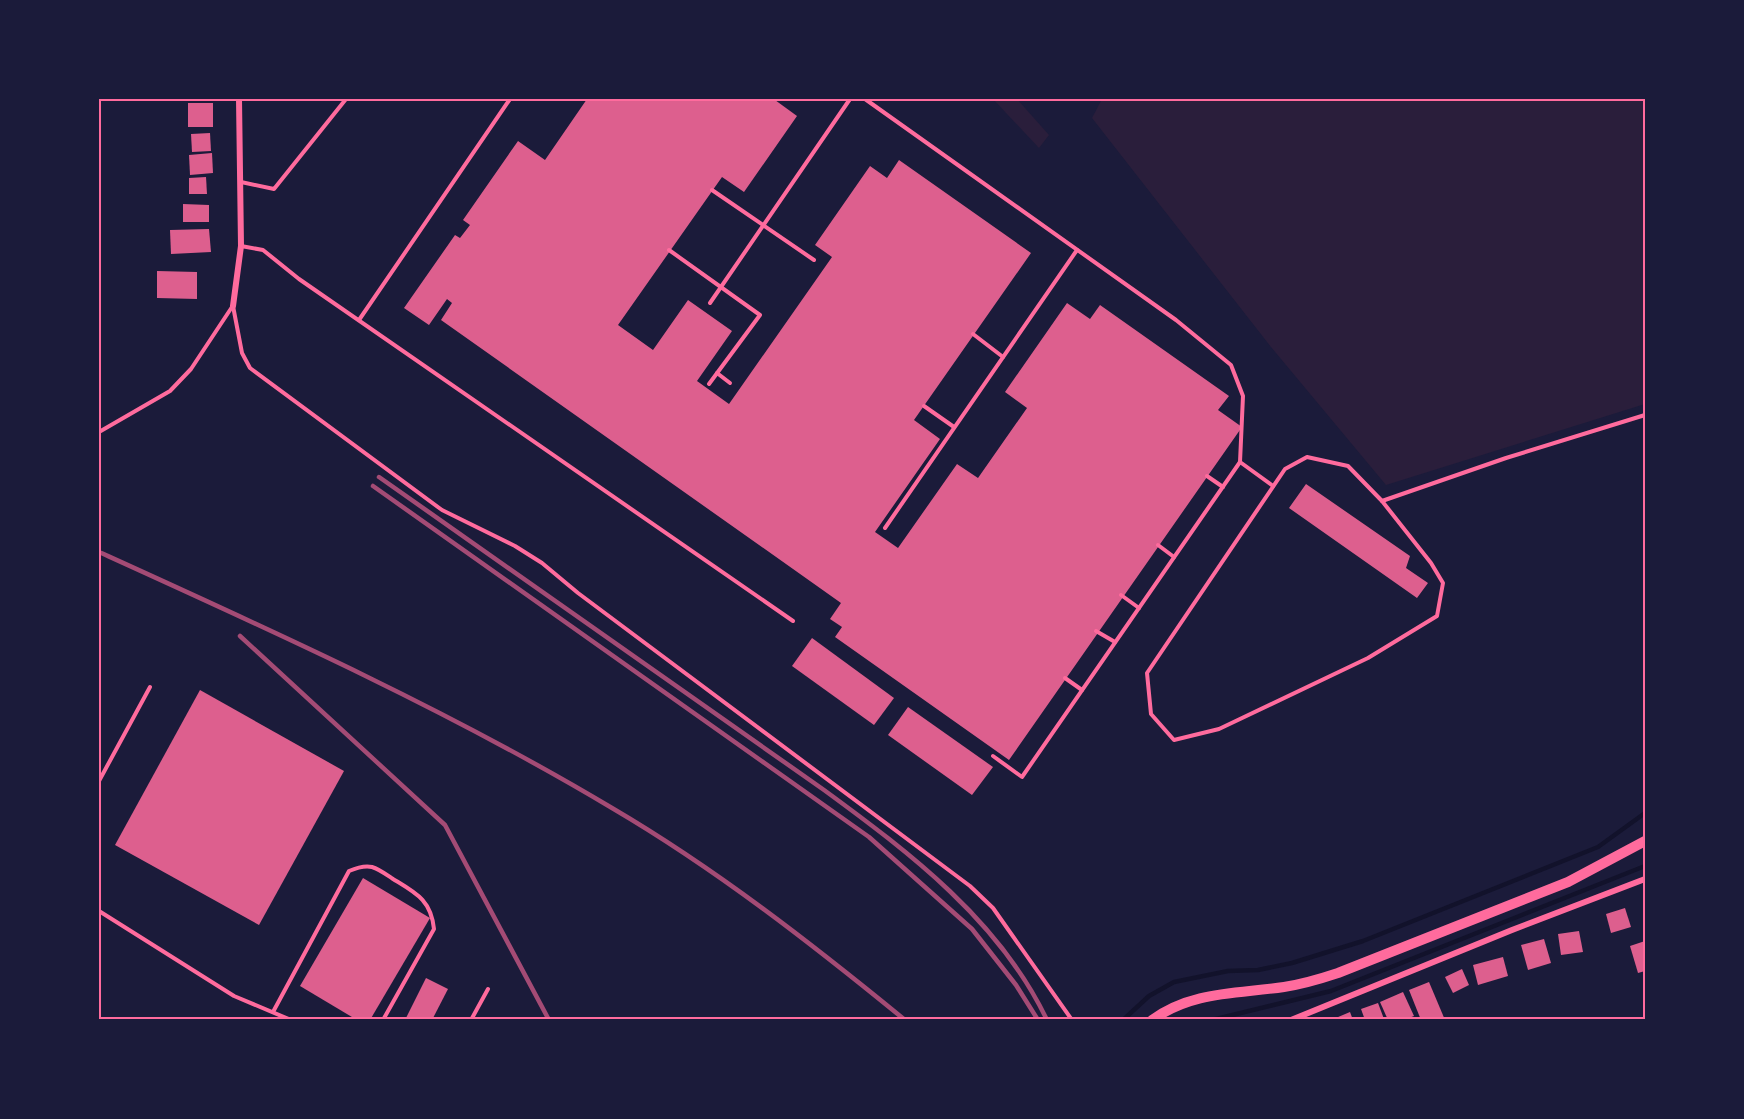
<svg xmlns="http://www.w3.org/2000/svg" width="1744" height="1119" viewBox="0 0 1744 1119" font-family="Lato,sans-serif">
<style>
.green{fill:#2a1e3b}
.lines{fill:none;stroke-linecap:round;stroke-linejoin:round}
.stream{stroke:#12122b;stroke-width:4.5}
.building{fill:#dd5f8e}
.service{stroke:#ff6b9d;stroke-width:4}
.minor{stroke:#ff6b9d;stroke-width:6}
.secondary{stroke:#ff6b9d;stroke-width:10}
.rail{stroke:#a44b75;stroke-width:4.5}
.neatline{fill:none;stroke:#ff6b9d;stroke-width:2}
</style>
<rect width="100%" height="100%" fill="#1b1b3a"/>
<g class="green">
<path d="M993,99H1017L1049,135L1039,148Z"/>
<path d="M1102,99H1645V404L1386,485L1271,347L1092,118Z"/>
</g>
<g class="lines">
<g class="stream">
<path d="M1123,1020L1149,996L1174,982L1228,971L1258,970L1292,963L1363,941L1598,847L1645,813"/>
<path d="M1212,1020L1331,991L1645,866"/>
</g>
</g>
<g class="building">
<path d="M587,99H776L775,100L797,116L744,192L722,177L618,325L653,350L688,300L732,331L697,381L729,404L832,257L815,245L870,166L887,178L899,160L1031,253L914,420L940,439L875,532L898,548L957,464L978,478L1027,408L1005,392L1067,303L1090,319L1100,305L1229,396L1218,410L1242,427L1009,760L835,637L842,627L830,619L841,603L441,320L452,303L447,299L429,325L404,308L455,235L460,238L470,225L463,220L518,141L545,160Z"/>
<rect x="188" y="103" width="25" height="24"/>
<path d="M210,133L211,151L192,152L191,134Z"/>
<path d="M212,153L213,173L190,175L189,155Z"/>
<path d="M206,177L207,194H189V178Z"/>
<path d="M183,204L209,205V222H183Z"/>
<path d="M209,229L211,252L171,254L170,230Z"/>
<path d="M157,271L197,272V299L157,298Z"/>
<path d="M1306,484L1410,556L1406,568L1428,583L1417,598L1289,508Z"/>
<path d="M812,638L894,698L874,725L792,666Z"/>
<path d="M200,690L344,771L259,925L115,845Z"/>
<path d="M908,707L993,767L972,795L888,735Z"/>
<path d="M363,878L430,918L370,1020H357L300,986Z"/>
<path d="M1625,908L1631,927L1611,933L1606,914Z"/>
<path d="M1579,931L1583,952L1561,955L1558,934Z"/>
<path d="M1544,939L1551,963L1528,970L1521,945Z"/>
<path d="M1645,941V971L1638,973L1630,946Z"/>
<path d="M1503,957L1508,976L1478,985L1473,965Z"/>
<path d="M1462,969L1469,985L1453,993L1445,977Z"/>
<path d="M426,978L448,989L432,1020H405Z"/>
<path d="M1429,982L1445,1020H1421L1409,990Z"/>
<path d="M1403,992L1414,1016L1404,1020H1388L1380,1002Z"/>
<path d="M1378,1003L1384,1019L1365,1020L1361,1009Z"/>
<path d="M1350,1012L1353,1020H1331Z"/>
</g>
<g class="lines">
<g class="service">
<path d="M865,99L1176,320L1231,365L1243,396L1240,462L1273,486"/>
<path d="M241,182L274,189L346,99"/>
<path d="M712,190L814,260"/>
<path d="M241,246L263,250L299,279L793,621"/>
<path d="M669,250L760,315L709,384"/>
<path d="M710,303L850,99"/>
<path d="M233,306L242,353L250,368L442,510L515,546L542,563L578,593L970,886L993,908L1072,1020"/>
<path d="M359,320L510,99"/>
<path d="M973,334L1003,357"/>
<path d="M717,373L730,383"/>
<path d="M924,406L954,427"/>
<path d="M99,432L170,391L191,369L232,307"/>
<path d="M1307,457L1348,466L1382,501L1431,563L1443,583L1437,616L1368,658L1219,729L1174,740L1151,714L1147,673L1285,469Z"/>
<path d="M1207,476L1223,487"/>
<path d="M1382,501L1506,458L1645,415"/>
<path d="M885,528L1077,250"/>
<path d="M1158,545L1174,557"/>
<path d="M1121,595L1139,608"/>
<path d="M1096,631L1115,642"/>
<path d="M1065,678L1082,690"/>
<path d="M993,756L1022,777L1240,462"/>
<path d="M99,781L150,687"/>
<path d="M99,911L234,996L291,1020"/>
<path d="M273,1012L349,871C356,868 364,865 372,867C379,869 387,875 393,879C416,893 431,900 434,929L383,1020"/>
<path d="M471,1020L488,989"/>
</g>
<g class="minor">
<path d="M233,306L241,246L239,99"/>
<path d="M1291,1020L1512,930L1645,879"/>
</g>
<path class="secondary" d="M1152,1020C1192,991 1237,994 1284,987C1303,984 1320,979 1338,973L1568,882L1645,841"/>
<g class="rail">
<path d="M379,477L824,790C910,853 1000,921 1047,1020"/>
<path d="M373,486L869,837L972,929L1016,985L1038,1020"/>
<path d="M99,552C273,631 448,710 612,808C716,869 812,944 905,1020"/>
<path d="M240,636L445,825L549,1020"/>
</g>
</g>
<rect width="1744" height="1119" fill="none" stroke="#1b1b3a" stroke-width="201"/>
<rect x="100" y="100" width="1544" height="918" class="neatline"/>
</svg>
